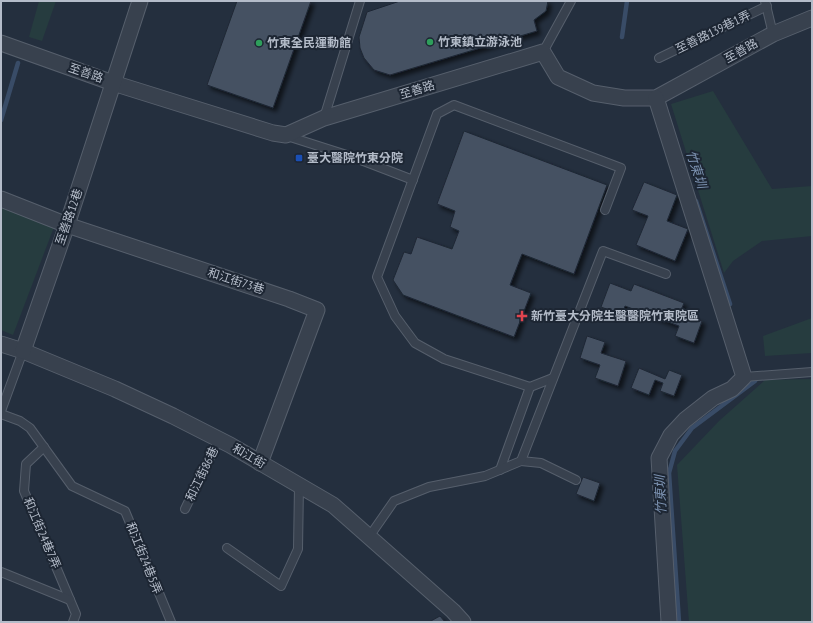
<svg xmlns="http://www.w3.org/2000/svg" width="813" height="623" viewBox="0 0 813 623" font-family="'PT Sans Narrow','Noto Sans TC',sans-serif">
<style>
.green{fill:#263c3f}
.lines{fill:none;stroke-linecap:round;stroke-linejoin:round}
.stream{stroke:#394c67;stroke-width:4.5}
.building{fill:#455162;stroke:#1f2835;filter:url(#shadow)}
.lane-casing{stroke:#565f6c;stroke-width:10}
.street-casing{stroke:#565f6c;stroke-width:17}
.lane{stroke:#38414e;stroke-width:8}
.street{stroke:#38414e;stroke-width:15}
.leisure-dot{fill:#2e9e5b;stroke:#1d2633;stroke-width:1.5}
.transit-dot{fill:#1a4fb4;stroke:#1d2633;stroke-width:1.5}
.health-dot{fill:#e0444e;stroke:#1d2633;stroke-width:1.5}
.labels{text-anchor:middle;stroke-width:4;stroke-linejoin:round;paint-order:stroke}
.street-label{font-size:12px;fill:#b4bcc9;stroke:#1d2633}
.poi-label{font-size:12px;font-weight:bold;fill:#b4bcc9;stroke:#1d2633;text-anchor:start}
.water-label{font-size:13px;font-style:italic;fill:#7c92b1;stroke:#1d2633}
</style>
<defs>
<filter id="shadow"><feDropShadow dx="3.5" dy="3.5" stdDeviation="2" flood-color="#0009"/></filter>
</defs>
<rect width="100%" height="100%" fill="#242f3e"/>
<g class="green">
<path d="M39,1H56L42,41L29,37Z"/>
<path d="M713,91L772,189L812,186V236L762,241L733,261L724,273L671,104Z"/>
<path d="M1,207L54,227L13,335L1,330Z"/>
<path d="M812,318V353L765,356L763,336Z"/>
<path d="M812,379V622H689L677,465L719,421L765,380Z"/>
</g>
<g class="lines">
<g class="stream">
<path d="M622,37L627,1"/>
<path d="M1,120L18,63"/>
<path d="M696,201L730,304"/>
<path d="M679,622L669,473L675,451L692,428L755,381"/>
</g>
</g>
<g class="building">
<path d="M237,1H311L273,108L207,85Z"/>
<path d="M400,1H548L546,11L534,20L537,31L390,75L374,70L364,58L360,48L359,37L367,12Z"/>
<path d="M464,131L607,185L574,274L522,254L510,285L531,293L514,337L403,295L393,280L404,252L411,254L417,237L452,249L459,231L450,227L455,211L437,204Z"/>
<path d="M644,182L677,195L667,221L688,229L675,261L636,245L648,216L632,210Z"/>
<path d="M610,283L631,291L634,284L684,303L680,313L702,321L694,343L675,336L679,326L625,306L622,315L601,307Z"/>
<path d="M587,336L605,342L601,353L626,361L618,386L595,378L600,365L580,358Z"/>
<path d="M639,368L665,379L669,370L682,375L674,396L660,391L663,383L655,380L649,395L631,388Z"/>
<path d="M583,477L600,483L594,501L576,494Z"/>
<path d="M440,616L445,622H429Z"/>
</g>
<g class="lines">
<defs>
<g id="lane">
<path d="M765,1L773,34"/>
<path d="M543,52L571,1"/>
<path d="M659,58L767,6"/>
<path d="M324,118L360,1"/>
<path d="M287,136L353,157L413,180"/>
<path d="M744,377L812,372"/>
<path d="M530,387L553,378"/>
<path d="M1,411L23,351"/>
<path d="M1,414L20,421L30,428L72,486L125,511L171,622"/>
<path d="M44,447L26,464L24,491L76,614L73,622"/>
<path d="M521,461L541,463L576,480"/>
<path d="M500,470L530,387L444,359L415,343L395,316L377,277L437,114L454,105L621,168L605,210"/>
<path d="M185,509L219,439"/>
<path d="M369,537L394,501L429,487L485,476L521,461L603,251L666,274"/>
<path d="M227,548L281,586L298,549L299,486"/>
<path d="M1,572L70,600"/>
</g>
<g id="street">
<path d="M1,43L113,83L273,133L286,135L324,118L543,52L558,77L593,93L624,98H656L773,34L812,18"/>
<path d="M656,98L744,377L732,389L713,398L685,420L671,435L659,458L669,622"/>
<path d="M1,199L67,225L289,299L317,310L260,463"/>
<path d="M1,344L23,351L115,389L173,416L230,445L333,505L453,611L463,622"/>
<path d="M23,351L67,225L140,1"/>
</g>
</defs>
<use href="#lane" class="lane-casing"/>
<use href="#street" class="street-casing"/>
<use href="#lane" class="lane"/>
<use href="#street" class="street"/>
</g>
<g class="leisure-dot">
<circle cx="430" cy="42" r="4"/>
<circle cx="259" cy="43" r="4"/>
</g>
<rect class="transit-dot" x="295" y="154" width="8" height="8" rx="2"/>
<path class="health-dot" d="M520 310h4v4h4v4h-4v4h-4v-4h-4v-4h4z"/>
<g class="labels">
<g class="street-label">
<text transform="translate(713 32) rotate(-26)" y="4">至善路139巷1弄</text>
<text transform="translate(741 51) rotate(-29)" y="4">至善路</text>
<text transform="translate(86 73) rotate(19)" y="4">至善路</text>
<text transform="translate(417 90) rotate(-17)" y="4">至善路</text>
<text transform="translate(69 217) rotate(-71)" y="4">至善路12巷</text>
<text transform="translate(236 281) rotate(18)" y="4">和江街73巷</text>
<text transform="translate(249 456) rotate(30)" y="4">和江街</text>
<text transform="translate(202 474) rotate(-64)" y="4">和江街86巷</text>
<text transform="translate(42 533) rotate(67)" y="4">和江街24巷7弄</text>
<text transform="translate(144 558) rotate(68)" y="4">和江街24巷5弄</text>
</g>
<g class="poi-label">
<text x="438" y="46">竹東鎮立游泳池</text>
<text x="267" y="47">竹東全民運動館</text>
<text x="307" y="162">臺大醫院竹東分院</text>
<text x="531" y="320">新竹臺大分院生醫醫院竹東院區</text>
</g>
<g class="water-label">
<text transform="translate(697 169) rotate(72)" y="5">竹東圳</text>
<text transform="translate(660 495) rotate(-92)" y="5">竹東圳</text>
</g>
</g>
<rect width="813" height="623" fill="none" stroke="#b4bcc9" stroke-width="4"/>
</svg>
